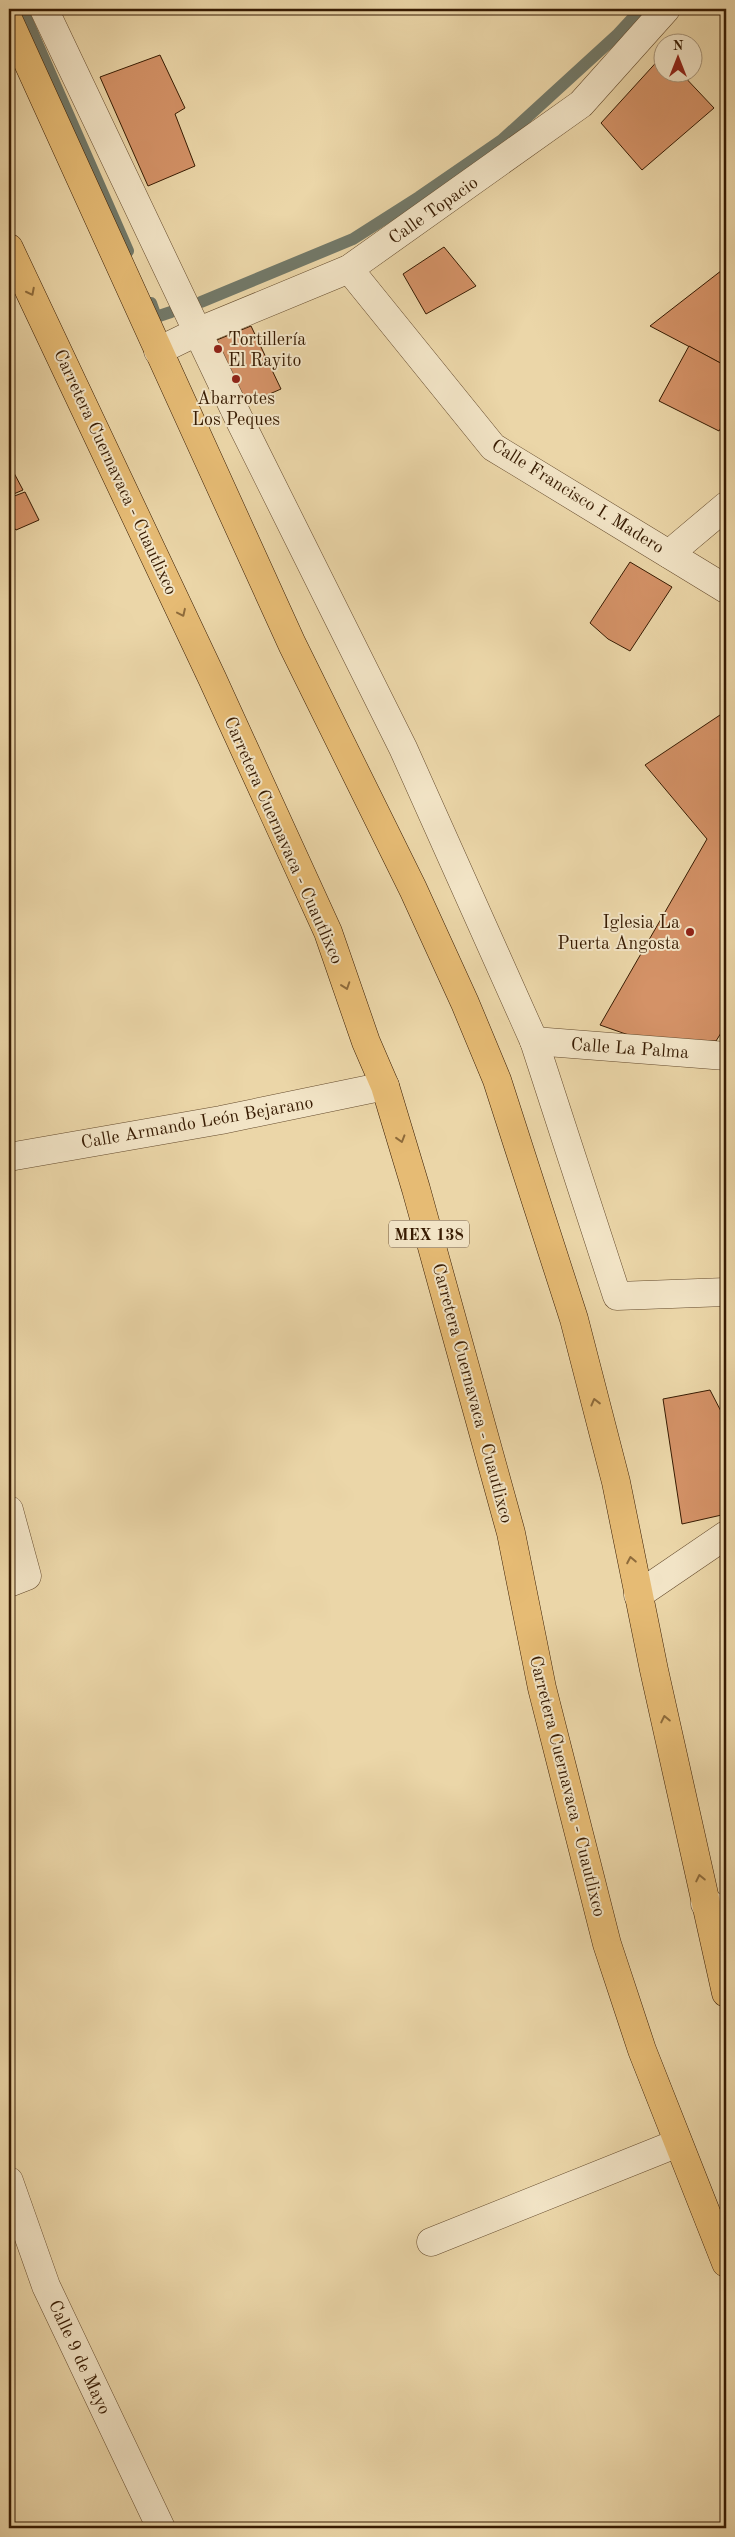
<svg xmlns="http://www.w3.org/2000/svg" width="735" height="2537" viewBox="0 0 735 2537" font-family="'Old Standard TT',serif">
<style>
.lines{fill:none;stroke-linecap:round;stroke-linejoin:round}
.stream{stroke:#727969;stroke-width:12}
.building{fill:#d49267;stroke:#371b02}
.street-casing{stroke:#644a2c;stroke-width:29}
.primary-casing{stroke:#371b02;stroke-width:29}
.street{stroke:#f2e4c6;stroke-width:28}
.primary{stroke:#e6bb74;stroke-width:28}
.oneway{stroke:#8e6b3b}
.poi-dot{fill:#8f2418;stroke:#f2e4c6;stroke-width:2}
.labels{text-anchor:middle;stroke-width:4;stroke-linejoin:round;paint-order:stroke}
.shield{fill:#f2e4c6;stroke:#6f573d;stroke-width:1}
.shield-label{font-size:16px;font-weight:bold;fill:#371b02}
.street-label{font-size:18px;fill:#371b02;stroke:#f2e4c6}
.poi-label{font-size:18px;fill:#371b02;stroke:#f2e4c6;text-anchor:start}
</style>
<rect width="100%" height="100%" fill="#ebd6a8"/>
<filter id="stains"><feTurbulence type="fractalNoise" baseFrequency=".004" numOctaves="4"/><feColorMatrix values="0 0 0 0 .2 0 0 0 0 .09 0 0 0 0 .02 0 0 0 .5 -.17"/></filter>
<radialGradient id="worn" r=".72"><stop offset=".6" stop-color="#630" stop-opacity="0"/><stop offset="1" stop-color="#630" stop-opacity=".3"/></radialGradient>
<g class="lines">
<g class="stream">
<path d="M22,9L128,251"/>
<path d="M201,302L353,239L419,197L502,140L617,35L641,9"/>
<path d="M151,303L156,317L171,312"/>
</g>
</g>
<g class="building">
<path d="M160,55L185,108L175,114L195,166L148,186L100,77Z"/>
<path d="M662,56V72H680L714,108L642,170L601,123Z"/>
<path d="M444,247L476,286L426,314L403,274Z"/>
<path d="M726,267V366L650,326Z"/>
<path d="M251,326L281,389L242,406L212,342Z"/>
<path d="M689,346L726,366V419L719,431L659,401Z"/>
<path d="M14,473L23,490L9,496V476Z"/>
<path d="M25,492L39,520L16,530L9,522V498Z"/>
<path d="M630,562L672,587L630,651L608,639L590,623Z"/>
<path d="M726,711V1025L716,1041L640,1039L600,1025L707,839L645,765Z"/>
<path d="M710,1390L726,1421V1514L682,1524L663,1399Z"/>
</g>
<g class="lines">
<defs>
<g id="street">
<path d="M44,9L239,419L403,748L534,1041L617,1296L726,1292"/>
<path d="M349,269L493,447L726,589"/>
<path d="M158,351L197,332L349,269L581,104L666,9"/>
<path d="M669,554L726,506"/>
<path d="M534,1041L726,1056"/>
<path d="M9,1157L221,1120L385,1086"/>
<path d="M9,1510L27,1576L9,1583"/>
<path d="M638,1595L726,1535"/>
<path d="M705,1904L726,1910"/>
<path d="M9,2181L46,2286L161,2528"/>
<path d="M431,2242L678,2143"/>
</g>
<g id="primary">
<path d="M9,21L292,644L413,889L465,1003L497,1080L574,1319L616,1482L654,1670L726,1993"/>
<path d="M9,248L212,678L328,932L366,1042L385,1086L416,1189L511,1533L542,1688L607,1944L642,2050L726,2263"/>
</g>
</defs>
<use href="#street" class="street-casing"/>
<use href="#primary" class="primary-casing"/>
<use href="#street" class="street"/>
<use href="#primary" class="primary"/>
</g>
<defs><path id="oneway-chevron" d="M-2-3.5L2.5 0L-2 3.5" fill="none" stroke-width="1.6" stroke-linecap="round" stroke-linejoin="round" transform="scale(1.25)"/></defs>
<g class="oneway">
<use href="#oneway-chevron" transform="translate(31 292) rotate(63)"/>
<use href="#oneway-chevron" transform="translate(182 613) rotate(65)"/>
<use href="#oneway-chevron" transform="translate(346 986) rotate(71)"/>
<use href="#oneway-chevron" transform="translate(401 1139) rotate(73)"/>
<use href="#oneway-chevron" transform="translate(595 1402) rotate(-104)"/>
<use href="#oneway-chevron" transform="translate(631 1560) rotate(-101)"/>
<use href="#oneway-chevron" transform="translate(665 1719) rotate(-102)"/>
<use href="#oneway-chevron" transform="translate(700 1878) rotate(-102)"/>
</g>
<g class="poi-dot">
<circle cx="218" cy="349" r="5"/>
<circle cx="236" cy="379" r="5"/>
<circle cx="690" cy="932" r="5"/>
</g>
<g class="labels">
<rect class="shield" x="389" y="1220.5" width="80" height="27" rx="4"/>
<g class="shield-label">
<text x="429" y="1240">MEX 138</text>
</g>
<g class="street-label">
<text transform="translate(433 210) rotate(-35)" y="6">Calle Topacio</text>
<text transform="translate(116 472) rotate(65)" y="6">Carretera Cuernavaca - Cuautlixco</text>
<text transform="translate(578 496) rotate(32)" y="6">Calle Francisco I. Madero</text>
<text transform="translate(284 840) rotate(66)" y="6">Carretera Cuernavaca - Cuautlixco</text>
<text transform="translate(630 1048) rotate(4)" y="6">Calle La Palma</text>
<text transform="translate(197 1122) rotate(-10)" y="6">Calle Armando León Bejarano</text>
<text transform="translate(473 1393) rotate(75)" y="6">Carretera Cuernavaca - Cuautlixco</text>
<text transform="translate(568 1786) rotate(76)" y="6">Carretera Cuernavaca - Cuautlixco</text>
<text transform="translate(80 2357) rotate(65)" y="6">Calle 9 de Mayo</text>
</g>
<g class="poi-label">
<text x="228" y="345">Tortillería<tspan x="228" dy="21">El Rayito</tspan></text>
<text x="236" y="404" text-anchor="middle">Abarrotes<tspan x="236" dy="21">Los Peques</tspan></text>
<text x="680" y="928" text-anchor="end">Iglesia La<tspan x="680" dy="21">Puerta Angosta</tspan></text>
</g>
</g>
<rect width="735" height="2537" fill="none" stroke="#ebd6a8" stroke-width="30"/>
<rect x="10" y="10" width="715" height="2517" fill="none" stroke="#371b02" stroke-width="2.5"/>
<rect x="15" y="15" width="705" height="2507" fill="none" stroke="#371b02"/>
<g transform="translate(678 58)"><circle r="24" fill="#f2e4c6" stroke="#a79478"/>
<path d="M0-4L9 19L0 12L-9 19Z" fill="#8f2418"/>
<text y="-8" font-size="14" font-weight="bold" text-anchor="middle" fill="#371b02">N</text>
</g>
<rect width="100%" height="100%" filter="url(#stains)"/>
<rect width="100%" height="100%" fill="url(#worn)"/>
</svg>
